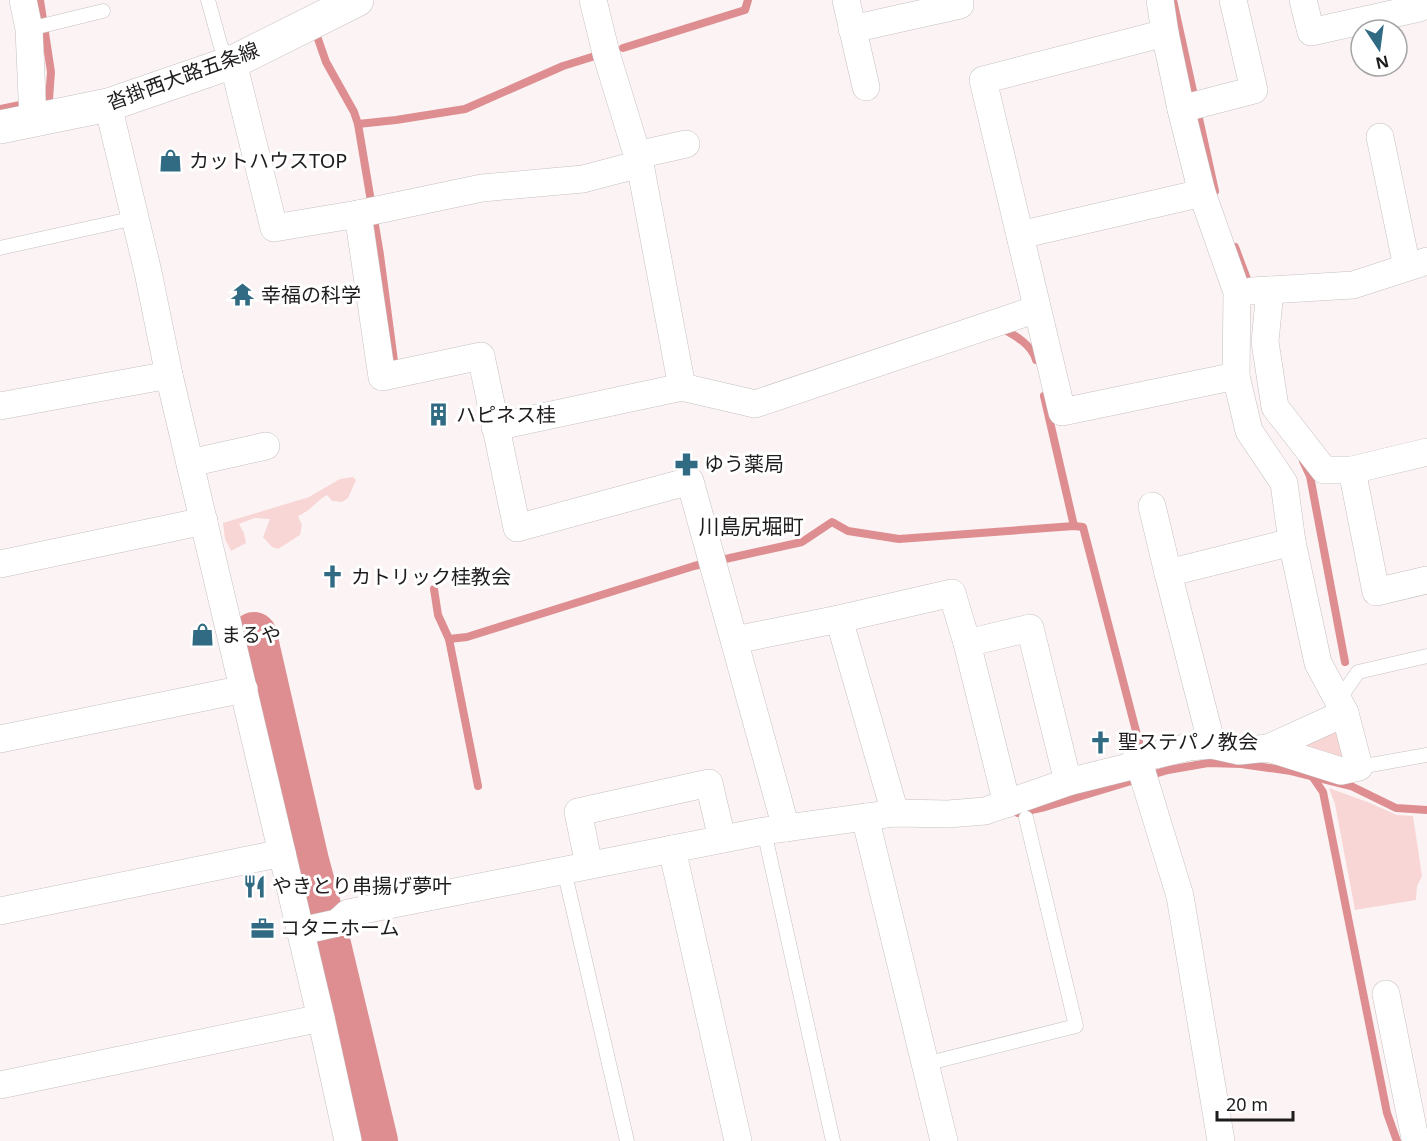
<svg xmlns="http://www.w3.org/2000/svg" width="1427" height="1141" viewBox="0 0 1427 1141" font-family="'Noto Sans','Noto Sans JP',sans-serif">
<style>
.green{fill:#f8d6d6}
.water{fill:#de8e91}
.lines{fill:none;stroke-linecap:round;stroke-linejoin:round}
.stream{stroke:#de8e91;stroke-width:8}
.river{stroke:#de8e91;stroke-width:46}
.service-casing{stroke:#c7c0c0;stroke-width:15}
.minor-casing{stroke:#c7c0c0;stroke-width:28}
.secondary-casing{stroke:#c7c0c0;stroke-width:34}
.service{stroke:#fff;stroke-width:14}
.minor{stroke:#fff;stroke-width:27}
.secondary{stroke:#fff;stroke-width:33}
.labels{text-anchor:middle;stroke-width:6;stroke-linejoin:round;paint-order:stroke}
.street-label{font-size:20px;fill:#1f1c1c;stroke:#fff}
.poi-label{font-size:20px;fill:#1f1c1c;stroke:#fff;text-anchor:start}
.neighbourhood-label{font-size:21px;fill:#1f1c1c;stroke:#fff}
</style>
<rect width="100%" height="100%" fill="#fcf4f4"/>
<g class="green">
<path d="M353,477L356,480L348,498L342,502L332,501L327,495C314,503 313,509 298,516L302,525L300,535L278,549L272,547L263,537L270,519L255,518L239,524L244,533L246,543L231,551L225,539L223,523L309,497L340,479Z"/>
<path d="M1343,728L1349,755L1341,759L1296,746Z"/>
<path d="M1329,788L1370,803L1397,815L1413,816L1422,876L1417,886L1416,900L1355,910L1335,804Z"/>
</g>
<path class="water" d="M332,936L339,953L346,951L367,1041L347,1046L321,939Z"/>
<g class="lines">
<g class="stream">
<path d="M1173,0L1215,191"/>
<path d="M318,39L326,62L354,112L358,124L380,255L394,361"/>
<path d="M623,48L745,10L748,0"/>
<path d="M0,109L49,99L51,72L40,0"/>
<path d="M358,124L396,120L465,109L563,66L595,56"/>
<path d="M1235,247L1250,287"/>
<path d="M1003,329C1016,336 1032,345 1036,360"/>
<path d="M1044,396L1074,526"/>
<path d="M1303,461L1310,476L1345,662"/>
<path d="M434,589L438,615L449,639L478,786"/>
<path d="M449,639L467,637L694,566L802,542L832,522L848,531L899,539L1074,526L1083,527L1142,754"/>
<path d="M1312,776L1323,792L1387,1113L1397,1141"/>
<path d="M1018,813L1045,807L1168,770L1208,763L1241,764L1291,771L1351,786L1396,808L1427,810"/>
<path d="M306,861L319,879L328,911"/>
</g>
<path class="river" d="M254,635L306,861L326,936L375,1141"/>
<defs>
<g id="service">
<path d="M208,0L221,47L233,62"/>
<path d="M29,29L103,11"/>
<path d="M0,248L135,218"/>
<path d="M1338,701L1358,672L1427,656"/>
<path d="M1359,767L1427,755"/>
<path d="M764,831L833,1141"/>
<path d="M564,870L627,1141"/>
<path d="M925,1064L1076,1026L1026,818"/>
</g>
<g id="minor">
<path d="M23,0L29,29L33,120"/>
<path d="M593,0L606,53L640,164"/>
<path d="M846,0L866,87"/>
<path d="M1303,0L1311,32L1419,8L1417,0"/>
<path d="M852,29L960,5L958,0"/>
<path d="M1165,33L983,80L1062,412L1236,376"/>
<path d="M233,62L274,228L358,214L382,377L481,356L517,528L690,481L786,828"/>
<path d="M108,105L148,272L169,375L321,1018L348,1141"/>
<path d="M1181,109L1254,90L1233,0"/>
<path d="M1380,137L1407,267"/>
<path d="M637,155L686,144"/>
<path d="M358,214L482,188L583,179L640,164L682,387"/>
<path d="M1020,235L1202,193"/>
<path d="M1270,290L1265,342L1275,407L1324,470H1352L1427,452"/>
<path d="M1252,291L1353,285L1427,261"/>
<path d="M0,406L169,375"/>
<path d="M495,427L682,387L755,404L1037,309"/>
<path d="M190,463L266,446"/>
<path d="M1352,470L1376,592L1427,580"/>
<path d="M1152,506L1168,573"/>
<path d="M0,564L204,521"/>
<path d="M839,619L895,813"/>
<path d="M735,640L839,619L952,593L967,643L1007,804"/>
<path d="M967,643L1030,628L1068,782"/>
<path d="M0,739L244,689"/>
<path d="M1212,745L1168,573L1292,542"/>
<path d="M1268,748L1345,713"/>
<path d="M1138,759L1180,896L1221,1141"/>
<path d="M865,817L944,1141"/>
<path d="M672,849L738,1141"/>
<path d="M589,865L578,812L709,783L722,839"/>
<path d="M0,911L282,853"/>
<path d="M301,931L337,923L348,913L764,831L895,813L948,814L985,811L1068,782L1128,767L1138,759L1189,747L1212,745L1239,751L1268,748L1341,771L1359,767L1345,713L1318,663L1292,542L1284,483L1249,431L1236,376L1237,292L1202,193L1181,109L1165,33L1160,0"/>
<path d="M1386,994L1415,1138"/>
<path d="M0,1085L321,1018"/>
</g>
<path id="secondary" d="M0,127L108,105L233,62L357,0"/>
</defs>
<use href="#service" class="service-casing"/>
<use href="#minor" class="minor-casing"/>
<use href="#secondary" class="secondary-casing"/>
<use href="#service" class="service"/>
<use href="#minor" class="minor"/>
<use href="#secondary" class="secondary"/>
</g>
<defs>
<symbol id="shop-bare" viewBox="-9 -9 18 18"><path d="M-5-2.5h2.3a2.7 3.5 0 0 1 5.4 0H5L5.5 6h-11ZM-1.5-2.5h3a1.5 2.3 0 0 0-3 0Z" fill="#306b83" stroke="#fff" stroke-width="2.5" paint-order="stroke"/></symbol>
<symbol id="temple-bare" viewBox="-9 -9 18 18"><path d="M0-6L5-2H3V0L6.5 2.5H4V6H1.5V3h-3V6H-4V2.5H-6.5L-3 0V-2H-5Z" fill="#306b83" stroke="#fff" stroke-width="2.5" paint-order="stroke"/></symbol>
<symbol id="building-bare" viewBox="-9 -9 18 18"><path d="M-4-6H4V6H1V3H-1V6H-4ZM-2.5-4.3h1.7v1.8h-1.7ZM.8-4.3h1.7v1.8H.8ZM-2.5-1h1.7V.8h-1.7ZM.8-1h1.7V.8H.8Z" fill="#306b83" stroke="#fff" stroke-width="2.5" paint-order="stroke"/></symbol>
<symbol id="pharmacy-bare" viewBox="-9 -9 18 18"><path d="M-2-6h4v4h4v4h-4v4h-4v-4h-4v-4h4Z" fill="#306b83" stroke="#fff" stroke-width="2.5" paint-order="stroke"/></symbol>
<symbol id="church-bare" viewBox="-9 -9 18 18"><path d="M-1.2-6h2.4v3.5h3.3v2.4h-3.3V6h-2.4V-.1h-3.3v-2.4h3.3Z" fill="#306b83" stroke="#fff" stroke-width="2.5" paint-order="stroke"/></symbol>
<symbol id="restaurant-bare" viewBox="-9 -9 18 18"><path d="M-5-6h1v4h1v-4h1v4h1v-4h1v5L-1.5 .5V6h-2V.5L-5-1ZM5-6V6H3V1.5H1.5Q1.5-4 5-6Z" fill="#306b83" stroke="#fff" stroke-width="2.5" paint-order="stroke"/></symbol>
<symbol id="office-bare" viewBox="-9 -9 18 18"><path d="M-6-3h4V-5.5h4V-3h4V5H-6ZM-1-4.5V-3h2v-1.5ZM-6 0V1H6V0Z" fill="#306b83" stroke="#fff" stroke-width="2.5" paint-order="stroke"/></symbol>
</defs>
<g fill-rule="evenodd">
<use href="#shop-bare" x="154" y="144" width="33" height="33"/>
<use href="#temple-bare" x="226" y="278" width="33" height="33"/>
<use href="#building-bare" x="422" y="398" width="33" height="33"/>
<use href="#pharmacy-bare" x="670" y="448" width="33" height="33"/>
<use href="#church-bare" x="316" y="560" width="33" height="33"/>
<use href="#shop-bare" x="186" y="618" width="33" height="33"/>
<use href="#church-bare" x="1084" y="726" width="33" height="33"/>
<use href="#restaurant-bare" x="238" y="870" width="33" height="33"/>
<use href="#office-bare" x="246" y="912" width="33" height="33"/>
</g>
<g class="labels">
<g class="street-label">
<text transform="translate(183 76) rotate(-20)" y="7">沓掛西大路五条線</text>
</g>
<g class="poi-label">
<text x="189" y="168">カットハウスTOP</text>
<text x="261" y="302">幸福の科学</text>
<text x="456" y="422">ハピネス桂</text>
<text x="704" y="471">ゆう薬局</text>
<text x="351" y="584">カトリック桂教会</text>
<text x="221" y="642">まるや</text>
<text x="1118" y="749">聖ステパノ教会</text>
<text x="272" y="893">やきとり串揚げ夢叶</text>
<text x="280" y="935">コタニホーム</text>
</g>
<g class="neighbourhood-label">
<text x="751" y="534">川島尻堀町</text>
</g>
</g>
<g transform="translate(1379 48) rotate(167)"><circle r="28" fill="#ffffff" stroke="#a5a4a4" stroke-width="1.5"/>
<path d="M0-4.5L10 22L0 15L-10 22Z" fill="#306b83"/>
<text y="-9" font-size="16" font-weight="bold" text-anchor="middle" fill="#1f1c1c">N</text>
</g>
<path d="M1217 1111v9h76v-9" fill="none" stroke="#1f1c1c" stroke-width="3"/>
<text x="1226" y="1111" font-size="18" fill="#1f1c1c" stroke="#ffffff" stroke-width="4.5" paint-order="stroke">20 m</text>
</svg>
